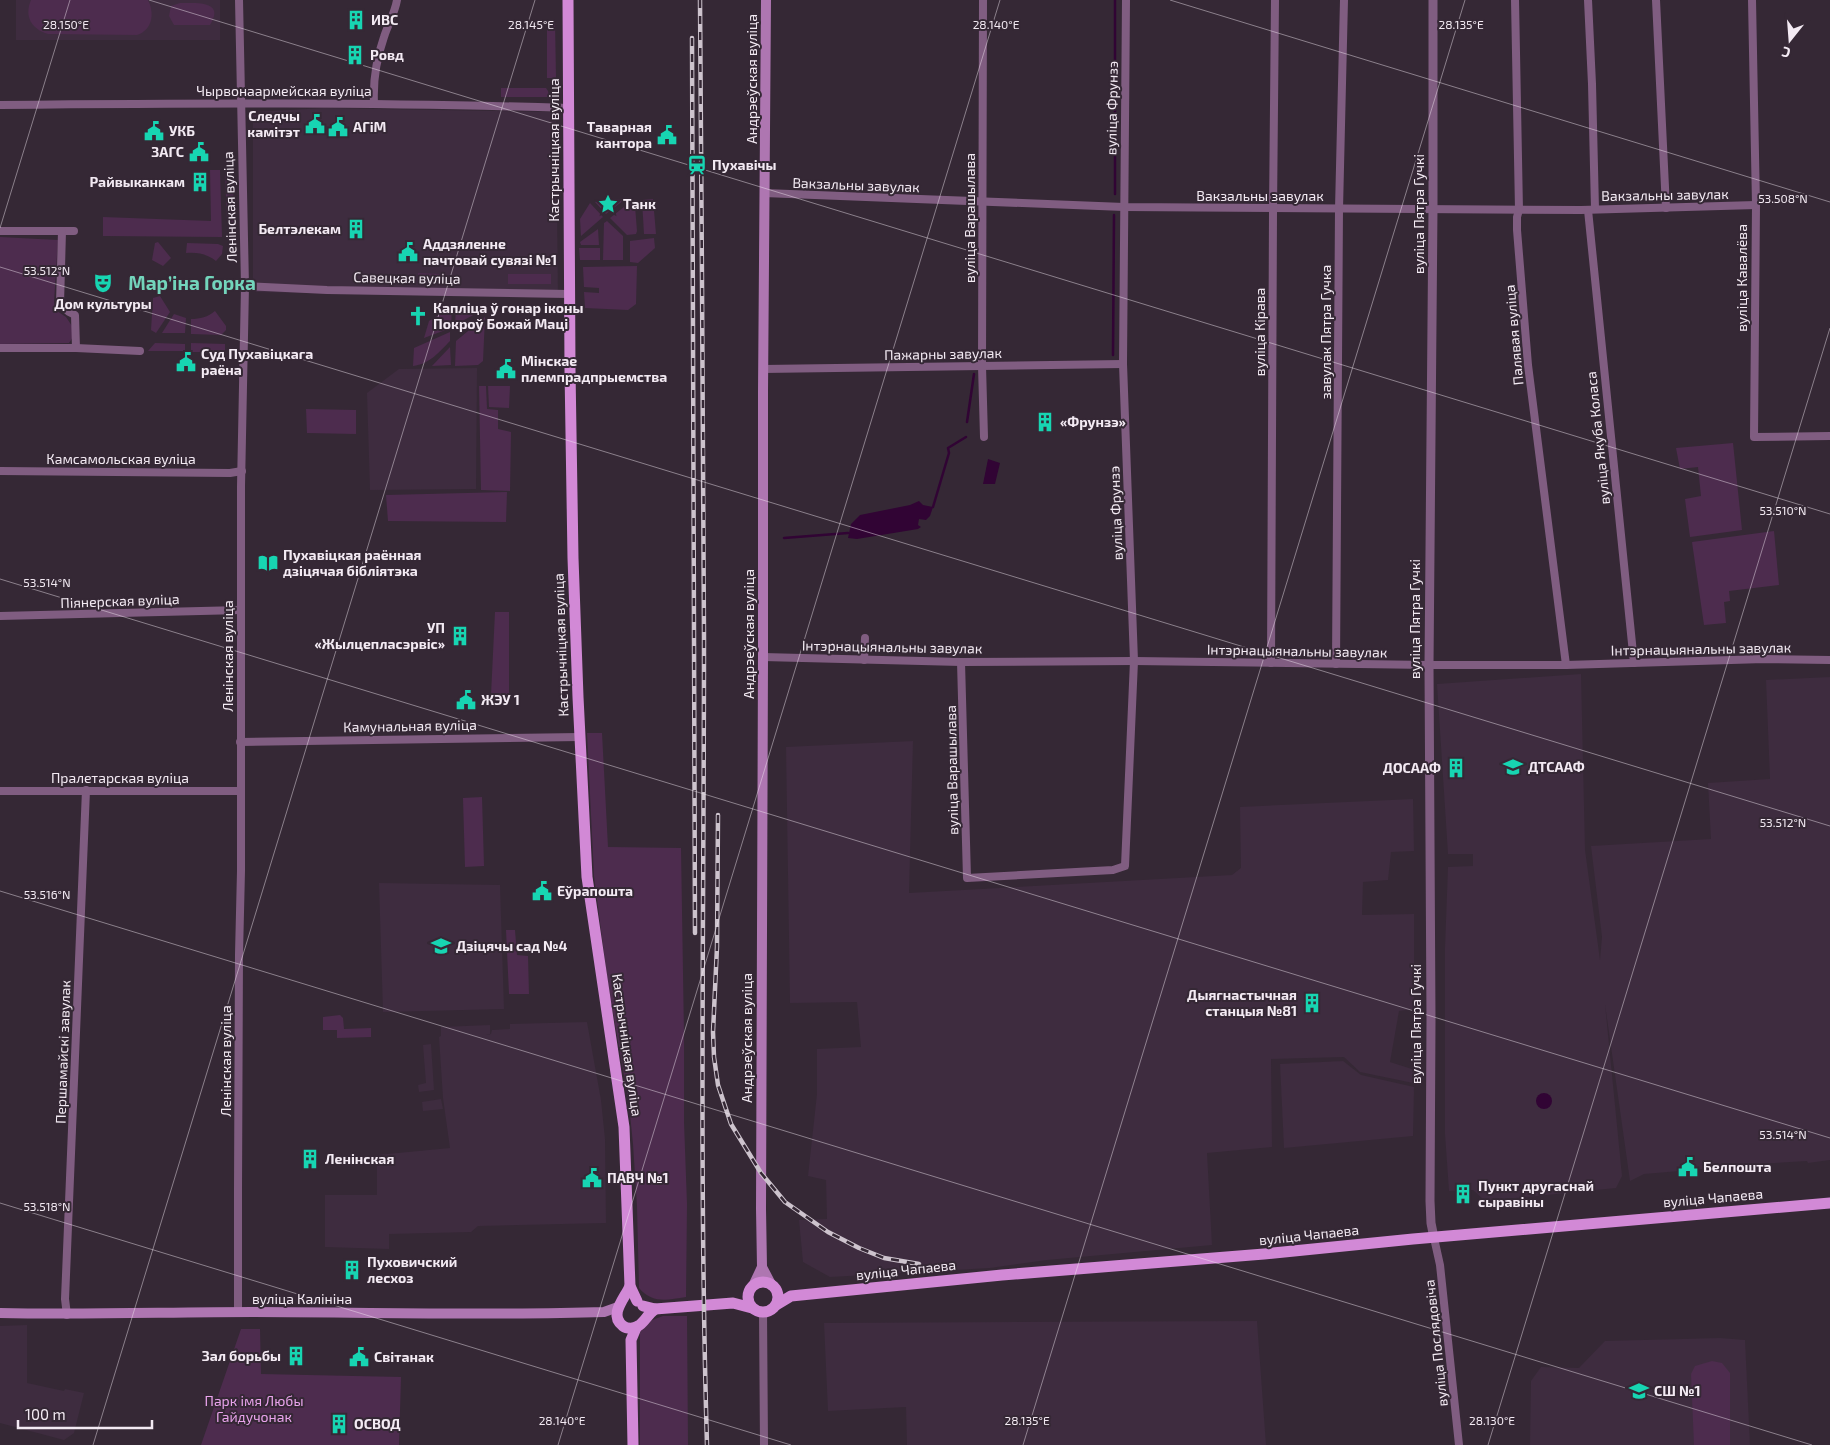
<svg xmlns="http://www.w3.org/2000/svg" width="1830" height="1445" viewBox="0 0 1830 1445" font-family="'Exo 2',sans-serif">
<style>
.built{fill:#3e2c3f}
.green{fill:#4d2c4e}
.water{fill:#310434}
.lines{fill:none;stroke-linecap:round;stroke-linejoin:round}
.stream{stroke:#310434;stroke-width:2.5}
.minor{stroke:#805d81;stroke-width:8}
.tertiary{stroke:#805d81;stroke-width:9}
.secondary{stroke:#ae76b1;stroke-width:10}
.primary{stroke:#d289d6;stroke-width:11}
.rail-casing{stroke:#cdc3cd;stroke-width:4.5}
.rail{stroke:#352835;stroke-width:2.5;stroke-dasharray:8;stroke-linecap:butt}
.ticks{fill:none;stroke:#f3eaf3;stroke-width:1;stroke-opacity:0.45}
.labels{text-anchor:middle;stroke-width:4;stroke-linejoin:round;paint-order:stroke}
.poi-label{font-size:14px;font-weight:bold;fill:#f3eaf3;stroke:#352835;text-anchor:start}
.street-label{font-size:14px;fill:#f3eaf3;stroke:#352835}
.park-label{font-size:14px;fill:#eaa4ed;stroke:#352835}
.district-label{font-size:19px;font-weight:bold;fill:#73d5bc;stroke:#352835}
.ticks-label{font-size:12px;text-anchor:middle;fill:#f3eaf3;stroke:#352835;stroke-width:4;stroke-linejoin:round;paint-order:stroke}
</style>
<rect width="100%" height="100%" fill="#352835"/>
<g class="built">
<rect x="16" y="0" width="204" height="40"/>
<path d="M324,108L556,112L558,298L253,292V112Z"/>
<path d="M477,368L476,489L370,490L367,393L399,369Z"/>
<path d="M1581,674L1585,850L1600,960L1602,937L1591,846L1711,839L1708,783L1770,779L1766,680L1830,677V1160L1808,1163L1807,1161L1774,1163L1644,1174L1630,1181L1605,1004L1622,1176L1616,1188L1485,1201L1473,1190L1449,1191L1445,1134V948L1448,867L1473,866V854H1448L1437,684Z"/>
<path d="M913,741L909,893L1232,875L1241,868L1240,807L1413,799L1414,851L1391,852L1388,880L1363,882L1362,915L1414,914V1009L1399,1011L1390,1062L1418,1071V1084L1360,1072L1344,1057L1271,1059L1272,1147L1207,1153L1212,1245L1047,1260L990,1268L830,1277L803,1262L799,1220L827,1219L826,1180L808,1176L817,1094V1049L861,1047L857,1002L790,1003L786,747Z"/>
<path d="M379,883L500,885L504,1009L383,1012Z"/>
<path d="M587,1022L601,1100L605,1139L606,1223L478,1226L471,1232L389,1234V1249L325,1247V1195H377V1155L450,1148L443,1098L439,1037L441,1036V1027L490,1025V1034L486,1035L491,1034L492,1030L510,1029V1024Z"/>
<path d="M431,1044L434,1090L419,1092L418,1085L426,1083L423,1045Z"/>
<path d="M1343,1061L1361,1075L1414,1087L1413,1136L1284,1148L1280,1064Z"/>
<path d="M441,1099L443,1109L423,1111L422,1102Z"/>
<path d="M1257,1321L1266,1445H907L906,1407L828,1411L824,1323Z"/>
<path d="M27,1325V1383L64,1391L65,1389L84,1393L74,1433L64,1440L0,1423V1326Z"/>
<path d="M1720,1338L1745,1340L1750,1445H1530L1531,1381L1541,1367L1579,1368L1605,1341Z"/>
</g>
<g class="green">
<path d="M31,0H148C155,14 152,30 137,35L48,34C31,29 24,16 31,0Z"/>
<path d="M180,3C195,3 226,0 210,25H174L169,16L171,6Z"/>
<path d="M547,21H555L556,78H547Z"/>
<path d="M501,88H546L548,91L549,97H501Z"/>
<path d="M227,168H232L233,172L234,228H230L227,222L225,172V169Z"/>
<path d="M210,170H220L222,237L103,236V217L211,221Z"/>
<path d="M604,199L624,200L606,214L595,202Z"/>
<path d="M653,199L656,234H644L642,200Z"/>
<path d="M590,203L603,217L581,236L580,219Z"/>
<path d="M629,203L635,206L637,231L636,234L627,235L610,218Z"/>
<path d="M607,221L623,236V260H603L604,223Z"/>
<path d="M598,229L599,245H581L580,242Z"/>
<path d="M0,237L58,240L54,302L57,311L66,317L72,326L73,337L69,343L0,344Z"/>
<path d="M654,238L655,248L638,263L630,262V241Z"/>
<path d="M158,242L171,258L163,266L152,260L155,243Z"/>
<path d="M187,243L218,244L223,246L222,254L216,261C207,254 198,252 186,253Z"/>
<path d="M579,248H600V260H580Z"/>
<path d="M637,266L636,304L628,310L585,308L584,292L599,293V288L584,287L583,267Z"/>
<path d="M418,273L439,274V282L418,281Z"/>
<rect x="508" y="274" width="43" height="10"/>
<path d="M160,296L170,312L156,333L151,330L153,298Z"/>
<path d="M452,307L451,328L424,338L429,321Z"/>
<path d="M456,307H484L486,308L455,325Z"/>
<path d="M215,311L226,326V330L221,335L191,334V319C200,319 208,317 215,311Z"/>
<path d="M174,314L186,318L185,333H162Z"/>
<path d="M485,317L483,361L478,365L455,366L456,341Z"/>
<path d="M450,332V341C439,352 430,364 413,366L414,348Z"/>
<path d="M155,343L185,344V351H148Z"/>
<path d="M191,343L225,344V352H191Z"/>
<path d="M450,347L451,365L432,366Z"/>
<path d="M479,386H486L487,409L498,410V429L511,432L510,491L481,490Z"/>
<path d="M488,386H510L509,408L489,407Z"/>
<path d="M306,409L356,410V434L307,433Z"/>
<path d="M1733,443L1742,530L1690,537L1685,499L1701,496L1698,467L1680,469L1676,448Z"/>
<path d="M507,492L506,522L388,521L386,495Z"/>
<path d="M1774,531L1779,585L1729,591L1730,601L1724,602L1726,623L1704,625L1692,542Z"/>
<path d="M495,612H509V694L491,695Z"/>
<path d="M587,733H602L608,847L681,848L684,1035V1122L687,1204L686,1297C667,1300 653,1304 639,1288L637,1206L633,1144L629,1104L608,984L594,876Z"/>
<path d="M482,797L484,866L465,867L463,798Z"/>
<path d="M506,930H515L517,955L528,956L529,994H509Z"/>
<path d="M340,1015L343,1018L344,1029L371,1028V1037L337,1038V1030H323V1017Z"/>
<path d="M663,1316H687L688,1445H640V1333C645,1322 652,1320 663,1316Z"/>
<path d="M241,1329H260L261,1374L401,1377L399,1445H201Z"/>
<path d="M1712,1361L1722,1363L1730,1373V1445H1694L1691,1374L1695,1366Z"/>
</g>
<g class="water">
<path d="M988,459L1000,463L995,484H983Z"/>
<path d="M919,501L923,505L933,507L930,516L926,520L919,519L918,525L921,527L918,529L857,539L848,538L851,524L860,515L910,505Z"/>
<circle cx="1544" cy="1101" r="8"/>
</g>
<g class="lines">
<g class="stream">
<path d="M1115,194V0"/>
<path d="M1113,355L1114,215"/>
<path d="M967,422L974,374"/>
<path d="M933,507L949,453L948,448L966,437"/>
<path d="M784,538L848,533"/>
</g>
<g class="minor">
<path d="M983,0L982,366L984,437"/>
<path d="M1515,0L1519,210L1517,217V230L1528,365L1566,665"/>
<path d="M1588,0L1592,84L1595,209"/>
<path d="M1656,0L1666,208"/>
<path d="M1752,0L1756,205L1754,437L1830,436"/>
<path d="M374,103C373,82 377,57 384,37C388,24 395,13 397,0"/>
<path d="M0,105C190,103 379,102 568,108"/>
<path d="M764,193L1124,207L1581,210L1756,205"/>
<path d="M1588,210L1634,663"/>
<path d="M0,231H74"/>
<path d="M62,231L60,304L69,312L75,315L76,348"/>
<path d="M245,286L327,290L569,294"/>
<path d="M0,348H76L140,351"/>
<path d="M763,369L1123,364"/>
<path d="M0,471L230,473L242,471"/>
<path d="M0,616L241,610"/>
<path d="M763,657L961,662L1134,661L1429,665H1566L1764,659L1830,660"/>
<path d="M864,660L865,638"/>
<path d="M961,662L967,878L1113,870L1125,866L1134,661L1123,364L1126,0"/>
<path d="M1271,663L1273,212L1275,0"/>
<path d="M1336,664L1339,209L1344,0"/>
<path d="M240,742L580,737"/>
<path d="M0,791H241"/>
<path d="M1434,1238L1440,1265L1459,1445"/>
<path d="M238,1312V1188L239,954L241,871V486L245,286L239,0"/>
<path d="M763,1312L764,1445"/>
<path d="M67,1315L65,1299L86,790"/>
</g>
<path class="tertiary" d="M1433,0V208L1429,665L1431,1020L1430,1201L1431,1223L1434,1238"/>
<g class="secondary">
<path d="M766,0L763,392V657L761,1209L762,1267L772,1286"/>
<path d="M753,1286L762,1267"/>
<path d="M0,1313C84,1315 169,1312 253,1312C370,1312 487,1316 604,1312L618,1307"/>
</g>
<g class="primary">
<path d="M568,0L570,370L573,558L578,697L587,877L624,1127L630,1286L637,1301"/>
<circle cx="763" cy="1297" r="15"/>
<path d="M630,1286C625,1298 608,1315 623,1326C627,1329 634,1329 638,1326C644,1323 647,1315 655,1309"/>
<path d="M776,1305L791,1296L1002,1275L1264,1254L1413,1239L1830,1203"/>
<path d="M643,1306L655,1309L733,1303L752,1308"/>
<path d="M633,1445L631,1340L636,1328"/>
</g>
<defs>
<g id="rail">
<path d="M700,0C701,213 704,426 704,639C704,908 699,1176 707,1445"/>
<path d="M692,38L695,933"/>
<path d="M718,815L717,947L713,1032L714,1057L718,1085L731,1124L761,1173L785,1202L828,1232L859,1248L884,1258L919,1264"/>
</g>
</defs>
<use href="#rail" class="rail-casing"/>
<use href="#rail" class="rail"/>
</g>
<path class="ticks" d="M149,0L1830,514M1170,0L1830,202M0,228L70,0M0,267L1830,826M0,579L1830,1138M0,891L1812,1445M0,1203L791,1445M93,1445L535,0M558,1445L1000,0M1023,1445L1465,0M1488,1445L1830,328"/>
<defs>
<symbol id="building-bare" viewBox="-9 -9 18 18"><path d="M-4-6H4V6H1V3H-1V6H-4ZM-2.5-4.3h1.7v1.8h-1.7ZM.8-4.3h1.7v1.8H.8ZM-2.5-1h1.7V.8h-1.7ZM.8-1h1.7V.8H.8Z" fill="#17d5b2" stroke="#352835" stroke-width="2.5" paint-order="stroke"/></symbol>
<symbol id="civic-bare" viewBox="-9 -9 18 18"><path d="M-.6-6.5H3V-4.5H.6V-3L4-1V1h2V6H-6V1h2V-1L-.6-3ZM-1.2 2.5V6h2.4V2.5Z" fill="#17d5b2" stroke="#352835" stroke-width="2.5" paint-order="stroke"/></symbol>
<symbol id="station-bare" viewBox="-9 -9 18 18"><path d="M-3-6H3Q5-6 5-4V2Q5 4 3 4L4.5 6H3L1.5 4h-3L-3 6H-4.5L-3 4Q-5 4-5 2V-4Q-5-6-3-6ZM-3.5-4v3h7v-3ZM-3.5 1v1.5H-2V1ZM2 1v1.5H3.5V1Z" fill="#17d5b2" stroke="#352835" stroke-width="2.5" paint-order="stroke"/></symbol>
<symbol id="sight-bare" viewBox="-9 -9 18 18"><path d="M0-6L1.8-2.2L6-1.7L2.9 1.2L3.7 5.4L0 3.3L-3.7 5.4L-2.9 1.2L-6-1.7L-1.8-2.2Z" fill="#17d5b2" stroke="#352835" stroke-width="2.5" paint-order="stroke"/></symbol>
<symbol id="theatre-bare" viewBox="-9 -9 18 18"><path d="M-5-5.5Q0-4 5-5.5V0Q5 5 0 6Q-5 5-5 0ZM-3.3-2.5H-1v1.5H-3.3ZM1-2.5H3.3v1.5H1ZM-2.8 1Q0 5.5 2.8 1Z" fill="#17d5b2" stroke="#352835" stroke-width="2.5" paint-order="stroke"/></symbol>
<symbol id="church-bare" viewBox="-9 -9 18 18"><path d="M-1.2-6h2.4v3.5h3.3v2.4h-3.3V6h-2.4V-.1h-3.3v-2.4h3.3Z" fill="#17d5b2" stroke="#352835" stroke-width="2.5" paint-order="stroke"/></symbol>
<symbol id="library-bare" viewBox="-9 -9 18 18"><path d="M-6-4Q-3-5.5-.7-3.5V5Q-3 3-6 4ZM6-4Q3-5.5 .7-3.5V5Q3 3 6 4Z" fill="#17d5b2" stroke="#352835" stroke-width="2.5" paint-order="stroke"/></symbol>
<symbol id="school-bare" viewBox="-9 -9 18 18"><path d="M0-5L7-2L0 1L-7-2ZM-4 1L0 2.5L4 1V4Q0 6-4 4Z" fill="#17d5b2" stroke="#352835" stroke-width="2.5" paint-order="stroke"/></symbol>
</defs>
<g fill-rule="evenodd">
<use href="#building-bare" x="342" y="6" width="28" height="28"/>
<use href="#building-bare" x="341" y="41" width="28" height="28"/>
<use href="#civic-bare" x="301" y="110" width="28" height="28"/>
<use href="#civic-bare" x="324" y="113" width="28" height="28"/>
<use href="#civic-bare" x="140" y="117" width="28" height="28"/>
<use href="#civic-bare" x="653" y="121" width="28" height="28"/>
<use href="#civic-bare" x="185" y="138" width="28" height="28"/>
<use href="#station-bare" x="683" y="151" width="28" height="28"/>
<use href="#building-bare" x="186" y="168" width="28" height="28"/>
<use href="#sight-bare" x="594" y="190" width="28" height="28"/>
<use href="#building-bare" x="342" y="215" width="28" height="28"/>
<use href="#civic-bare" x="394" y="238" width="28" height="28"/>
<use href="#theatre-bare" x="89" y="269" width="28" height="28"/>
<use href="#church-bare" x="404" y="302" width="28" height="28"/>
<use href="#civic-bare" x="172" y="348" width="28" height="28"/>
<use href="#civic-bare" x="492" y="355" width="28" height="28"/>
<use href="#building-bare" x="1031" y="408" width="28" height="28"/>
<use href="#library-bare" x="254" y="549" width="28" height="28"/>
<use href="#building-bare" x="446" y="622" width="28" height="28"/>
<use href="#civic-bare" x="452" y="686" width="28" height="28"/>
<use href="#school-bare" x="1499" y="753" width="28" height="28"/>
<use href="#building-bare" x="1442" y="754" width="28" height="28"/>
<use href="#civic-bare" x="528" y="877" width="28" height="28"/>
<use href="#school-bare" x="427" y="932" width="28" height="28"/>
<use href="#building-bare" x="1298" y="989" width="28" height="28"/>
<use href="#building-bare" x="296" y="1145" width="28" height="28"/>
<use href="#civic-bare" x="1674" y="1153" width="28" height="28"/>
<use href="#civic-bare" x="578" y="1164" width="28" height="28"/>
<use href="#building-bare" x="1449" y="1180" width="28" height="28"/>
<use href="#building-bare" x="338" y="1256" width="28" height="28"/>
<use href="#building-bare" x="282" y="1342" width="28" height="28"/>
<use href="#civic-bare" x="345" y="1343" width="28" height="28"/>
<use href="#school-bare" x="1625" y="1377" width="28" height="28"/>
<use href="#building-bare" x="325" y="1410" width="28" height="28"/>
</g>
<g class="labels">
<g class="poi-label">
<text x="371" y="25">ИВС</text>
<text x="370" y="60">Ровд</text>
<text x="300" y="121" text-anchor="end">Следчы<tspan x="300" dy="16">камітэт</tspan></text>
<text x="353" y="132">АГіМ</text>
<text x="652" y="132" text-anchor="end">Таварная<tspan x="652" dy="16">кантора</tspan></text>
<text x="169" y="136">УКБ</text>
<text x="184" y="157" text-anchor="end">ЗАГС</text>
<text x="712" y="170">Пухавічы</text>
<text x="185" y="187" text-anchor="end">Райвыканкам</text>
<text x="623" y="209">Танк</text>
<text x="341" y="234" text-anchor="end">Белтэлекам</text>
<text x="423" y="249">Аддзяленне<tspan x="423" dy="16">пачтовай сувязі №1</tspan></text>
<text x="103" y="309" text-anchor="middle">Дом культуры</text>
<text x="433" y="313">Капліца ў гонар іконы<tspan x="433" dy="16">Покроў Божай Маці</tspan></text>
<text x="201" y="359">Суд Пухавіцкага<tspan x="201" dy="16">раёна</tspan></text>
<text x="521" y="366">Мінскае<tspan x="521" dy="16">племпрадпрыемства</tspan></text>
<text x="1060" y="427">«Фрунзэ»</text>
<text x="283" y="560">Пухавіцкая раённая<tspan x="283" dy="16">дзіцячая бібліятэка</tspan></text>
<text x="445" y="633" text-anchor="end">УП<tspan x="445" dy="16">«Жылцепласэрвіс»</tspan></text>
<text x="481" y="705">ЖЭУ 1</text>
<text x="1528" y="772">ДТСААФ</text>
<text x="1441" y="773" text-anchor="end">ДОСААФ</text>
<text x="557" y="896">Еўрапошта</text>
<text x="456" y="951">Дзіцячы сад №4</text>
<text x="1297" y="1000" text-anchor="end">Дыягнастычная<tspan x="1297" dy="16">станцыя №81</tspan></text>
<text x="325" y="1164">Ленінская</text>
<text x="1703" y="1172">Белпошта</text>
<text x="607" y="1183">ПАВЧ №1</text>
<text x="1478" y="1191">Пункт другаснай<tspan x="1478" dy="16">сыравіны</tspan></text>
<text x="367" y="1267">Пуховичский<tspan x="367" dy="16">лесхоз</tspan></text>
<text x="281" y="1361" text-anchor="end">Зал борьбы</text>
<text x="374" y="1362">Світанак</text>
<text x="1654" y="1396">СШ №1</text>
<text x="354" y="1429">ОСВОД</text>
</g>
<g class="street-label">
<text transform="translate(752 79) rotate(-90)" y="5">Андрэеўская вуліца</text>
<text x="284" y="96">Чырвонаармейская вуліца</text>
<text transform="translate(1112 108) rotate(-89)" y="5">вуліца Фрунзэ</text>
<text transform="translate(554 150) rotate(-90)" y="5">Кастрычніцкая вуліца</text>
<text transform="translate(856 185) rotate(2)" y="5">Вакзальны завулак</text>
<text transform="translate(1665 195) rotate(-1)" y="5">Вакзальны завулак</text>
<text x="1260" y="201">Вакзальны завулак</text>
<text transform="translate(230 207) rotate(-92)" y="5">Ленінская вуліца</text>
<text transform="translate(1419 214) rotate(-90)" y="5">вуліца Пятра Гучкі</text>
<text transform="translate(970 218) rotate(-90)" y="5">вуліца Варашылава</text>
<text transform="translate(407 278) rotate(1)" y="5">Савецкая вуліца</text>
<text transform="translate(1742 278) rotate(-90)" y="5">вуліца Кавалёва</text>
<text transform="translate(1260 332) rotate(-90)" y="5">вуліца Кірава</text>
<text transform="translate(1326 332) rotate(-90)" y="5">завулак Пятра Гучка</text>
<text transform="translate(1514 335) rotate(-95)" y="5">Палявая вуліца</text>
<text transform="translate(943 354) rotate(-1)" y="5">Пажарны завулак</text>
<text transform="translate(1598 438) rotate(-96)" y="5">вуліца Якуба Коласа</text>
<text x="121" y="464">Камсамольская вуліца</text>
<text transform="translate(1116 513) rotate(-92)" y="5">вуліца Фрунзэ</text>
<text transform="translate(120 601) rotate(-2)" y="5">Піянерская вуліца</text>
<text transform="translate(1415 619) rotate(-90)" y="5">вуліца Пятра Гучкі</text>
<text transform="translate(749 634) rotate(-90)" y="5">Андрэеўская вуліца</text>
<text transform="translate(561 645) rotate(-92)" y="5">Кастрычніцкая вуліца</text>
<text transform="translate(892 647) rotate(1)" y="5">Інтэрнацыянальны завулак</text>
<text transform="translate(1701 649) rotate(-1)" y="5">Інтэрнацыянальны завулак</text>
<text transform="translate(1297 651) rotate(1)" y="5">Інтэрнацыянальны завулак</text>
<text transform="translate(228 656) rotate(-90)" y="5">Ленінская вуліца</text>
<text transform="translate(410 726) rotate(-1)" y="5">Камунальная вуліца</text>
<text transform="translate(952 770) rotate(-91)" y="5">вуліца Варашылава</text>
<text x="120" y="783">Пралетарская вуліца</text>
<text transform="translate(1416 1024) rotate(-90)" y="5">вуліца Пятра Гучкі</text>
<text transform="translate(747 1038) rotate(-90)" y="5">Андрэеўская вуліца</text>
<text transform="translate(627 1045) rotate(82)" y="5">Кастрычніцкая вуліца</text>
<text transform="translate(63 1052) rotate(-88)" y="5">Першамайскі завулак</text>
<text transform="translate(226 1061) rotate(-90)" y="5">Ленінская вуліца</text>
<text transform="translate(1713 1198) rotate(-5)" y="5">вуліца Чапаева</text>
<text transform="translate(1309 1235) rotate(-6)" y="5">вуліца Чапаева</text>
<text transform="translate(906 1270) rotate(-6)" y="5">вуліца Чапаева</text>
<text x="302" y="1304">вуліца Калініна</text>
<text transform="translate(1436 1343) rotate(-96)" y="5">вуліца Послядовіча</text>
</g>
<g class="park-label">
<text x="254" y="1406">Парк імя Любы<tspan x="254" dy="16">Гайдучонак</tspan></text>
</g>
<g class="district-label">
<text x="192" y="290">Марʼіна Горка</text>
</g>
</g>
<g class="ticks-label">
<text x="66" y="29">28.150°E</text>
<text x="531" y="29">28.145°E</text>
<text x="996" y="29">28.140°E</text>
<text x="1461" y="29">28.135°E</text>
<text x="1783" y="203">53.508°N</text>
<text x="47" y="275">53.512°N</text>
<text x="1783" y="515">53.510°N</text>
<text x="47" y="587">53.514°N</text>
<text x="1783" y="827">53.512°N</text>
<text x="47" y="899">53.516°N</text>
<text x="1783" y="1139">53.514°N</text>
<text x="47" y="1211">53.518°N</text>
<text x="562" y="1425">28.140°E</text>
<text x="1027" y="1425">28.135°E</text>
<text x="1492" y="1425">28.130°E</text>
</g>
<g transform="translate(1790 40) rotate(197)" stroke="#352835" stroke-width="4" paint-order="stroke">
<path d="M0-4L9 19L0 12L-9 19Z" fill="#f3eaf3"/>
<text y="-8" font-size="14" font-weight="bold" text-anchor="middle" fill="#f3eaf3">С</text>
</g>
<path d="M18 1420v8h134v-8" fill="none" stroke="#f3eaf3" stroke-width="2.5"/>
<text x="25" y="1420" font-size="15" fill="#f3eaf3" stroke="#352835" stroke-width="4" paint-order="stroke">100 m</text>
</svg>
